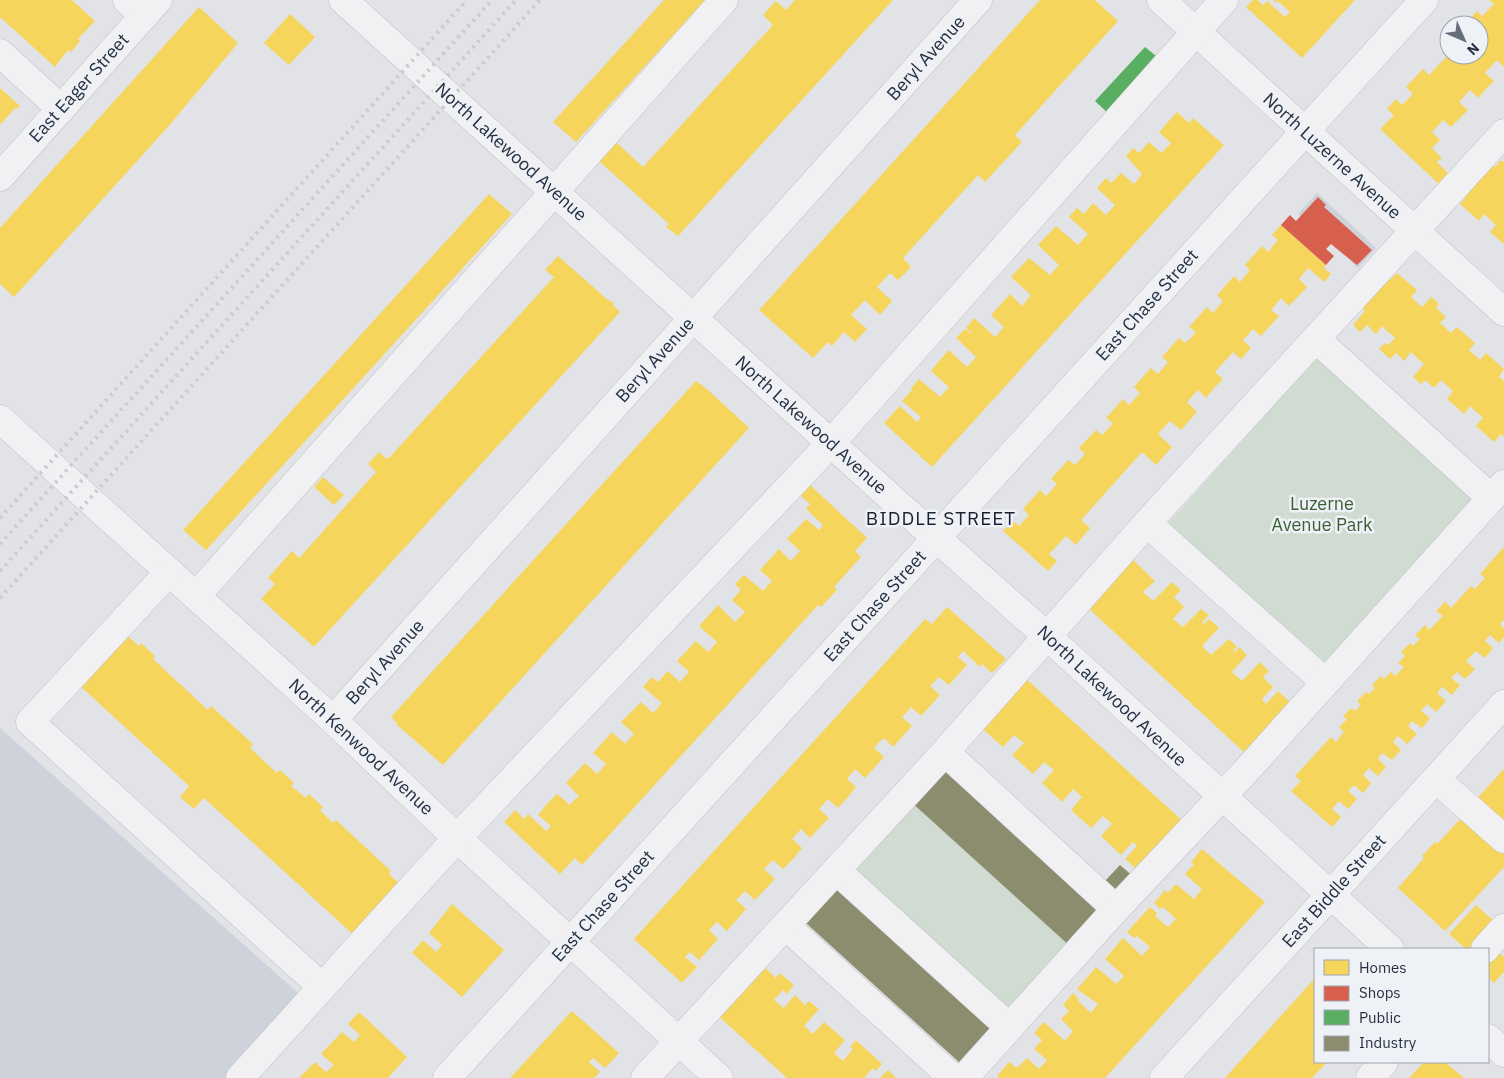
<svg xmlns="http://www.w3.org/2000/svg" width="1504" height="1078" viewBox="0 0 1504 1078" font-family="'IBM Plex Sans',sans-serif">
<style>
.built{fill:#ced2da}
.green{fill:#d0dbd1}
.homes{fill:#f6d55c}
.shops{fill:#d6604d}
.public{fill:#5aae61}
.industry{fill:#8c8c6e}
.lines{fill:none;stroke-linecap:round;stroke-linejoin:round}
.minor-casing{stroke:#bfc1c5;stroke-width:29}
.minor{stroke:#f1f1f3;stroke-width:28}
.rail{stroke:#cacbce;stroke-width:4;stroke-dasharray:2.5 5;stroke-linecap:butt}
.labels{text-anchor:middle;stroke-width:5;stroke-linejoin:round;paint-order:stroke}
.street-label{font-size:18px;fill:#262f41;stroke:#eef1f6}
.park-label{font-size:18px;fill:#395e33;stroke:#eef1f6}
.neighbourhood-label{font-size:19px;letter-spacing:1px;fill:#192032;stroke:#eef1f6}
</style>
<rect width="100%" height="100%" fill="#e1e3e7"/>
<g class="built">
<path d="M1317,193L1376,248L1358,268L1298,214Z"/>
<path d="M0,728L306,1000L236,1078H0Z"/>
</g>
<g class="green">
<path d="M1321,353L1483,500L1325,673L1165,527Z"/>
<path d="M910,801L1072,948L1009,1017L847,869Z"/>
</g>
<g class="homes">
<path d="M0,0H72L95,21L78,39L80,41L71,52L68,50L55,67L0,17Z"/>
<path d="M664,0H705L576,142L553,122Z"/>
<path d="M795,0H893L678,236L666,227L669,224L599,161L616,142L643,167L773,25L763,15L776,1L786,10Z"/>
<path d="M1040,0H1095L1118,21L1015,135L1022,142L985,182L978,175L903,258L911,267L898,280L890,273L877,287L892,301L880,315L865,300L851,315L867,329L855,342L844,332L832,346L828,342L813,358L759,310Z"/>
<path d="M1253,0H1257L1263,5L1267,1L1285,17L1290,12L1278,1L1276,3L1273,0H1355L1302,58L1246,7Z"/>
<path d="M1489,0H1504V67L1497,60L1485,73L1494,81L1486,89L1478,98L1470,90L1459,102L1468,110L1451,127L1443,120L1432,132L1440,140L1432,148L1442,158L1437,162L1451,176L1441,186L1380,129L1394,115L1387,109L1396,99L1402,105L1413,94L1406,87L1423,69L1429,75L1448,55H1479V25H1464L1477,11L1482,16L1494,4Z"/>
<path d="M199,7L238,43L167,128L14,297L0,284V228Z"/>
<path d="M290,14L315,37L289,65L264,43Z"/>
<path d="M0,88L20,106L17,109L15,108L0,125Z"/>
<path d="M1177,112L1189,123L1193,118L1224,145L932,467L884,423L900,406L917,422L921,417L902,401L912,390L911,388L919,379L940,397L949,387L931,371L940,360L949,350L967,367L976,357L956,338L965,329L974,335L966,328L974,318L995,337L1004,327L991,315L1010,294L1022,306L1031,295L1011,277L1029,258L1050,275L1059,265L1038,245L1056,226L1078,245L1088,234L1069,217L1077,208L1084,214L1093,203L1106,215L1115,205L1097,188L1106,178L1111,183L1121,173L1134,184L1142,174L1126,156L1133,148L1139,153L1149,142L1161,153L1171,143L1159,132Z"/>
<path d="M1501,160L1504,162V244L1490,232L1496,225L1484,214L1479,221L1460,204L1466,197L1461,192L1488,161L1495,167Z"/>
<path d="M489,194L512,214L206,550L183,530Z"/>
<path d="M1281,225L1326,265L1324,268L1331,274L1324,282L1308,268L1299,279L1307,287L1289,306L1281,298L1271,310L1279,316L1261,336L1253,329L1243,340L1251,348L1241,359L1233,352L1215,372L1223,379L1215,387L1206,398L1198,390L1187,402L1197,412L1181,430L1170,421L1158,434L1172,447L1156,465L1142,452L1081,520L1090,528L1076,545L1066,536L1049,554L1057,561L1048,571L1003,531L1013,521L1019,526L1029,515L1023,509L1040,490L1046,496L1057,484L1051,479L1068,460L1075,465L1085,454L1079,448L1096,430L1102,435L1107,430L1113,423L1106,418L1123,399L1129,405L1140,393L1134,387L1151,368L1158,374L1168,362L1162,357L1179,338L1185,343L1191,338L1196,332L1189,327L1207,307L1213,313L1223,301L1217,295L1234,276L1240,282L1250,270L1245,265L1262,246L1268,252L1278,240L1272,235Z"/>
<path d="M558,256L609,301L610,300L614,304L613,305L620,312L314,647L261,599L275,584L268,578L292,551L299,558L301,556L376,472L368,464L379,452L387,459L389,458L554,277L545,270Z"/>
<path d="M1397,273L1417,290L1411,297L1422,307L1431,297L1439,304L1436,308L1446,317L1440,323L1451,333L1457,327L1475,343L1469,350L1480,360L1486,353L1504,369L1499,377L1504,381V437L1501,434L1494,442L1476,426L1483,418L1470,406L1464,414L1447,399L1453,391L1441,380L1434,388L1425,380L1421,384L1413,377L1424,364L1411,352L1404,361L1396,353L1390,359L1379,349L1385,343L1388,345L1395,338L1382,326L1376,334L1367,325L1360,332L1353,325L1365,311L1359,305L1386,274L1391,279Z"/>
<path d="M696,381L707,389L749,428L443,765L396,724L397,723L391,717Z"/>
<path d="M323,477L344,495L334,505L314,487Z"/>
<path d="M810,485L867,538L855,551L861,557L834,587L837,590L821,607L818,605L582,865L575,858L560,874L504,822L515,810L524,819L528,814L546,831L551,826L538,815L547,804L557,794L570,805L574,800L579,796L566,783L585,763L597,774L606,764L593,753L612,732L625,744L630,738L634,734L621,722L641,702L653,713L662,703L643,687L652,677L658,682L668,671L680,682L689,672L677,661L696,641L708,652L717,642L699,626L718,605L735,622L745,612L732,600L741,590L735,584L744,575L763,591L772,581L760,570L779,549L791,561L800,551L787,539L806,519L819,530L823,525L806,509L810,504L800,495Z"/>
<path d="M1504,547V620L1500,624L1504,629V637L1499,643L1490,635L1485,641L1493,648L1485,658L1476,651L1466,661L1475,669L1465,679L1457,672L1451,678L1460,685L1452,695L1443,687L1441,688L1437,693L1446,701L1436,712L1427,704L1421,711L1430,718L1422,728L1412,721L1408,726L1417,734L1407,744L1398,736L1396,738L1393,742L1401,750L1392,760L1382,753L1378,759L1386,767L1378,776L1369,768L1363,775L1371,783L1363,793L1354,785L1348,791L1357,799L1348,809L1339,801L1337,803L1332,809L1341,817L1332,827L1291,791L1301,781L1295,776L1331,737L1336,742L1344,732L1339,727L1347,719L1343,716L1351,708L1355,711L1361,705L1357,701L1366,692L1369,694L1375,688L1372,685L1381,676L1384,679L1391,672L1395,676L1404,667L1398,663L1405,656L1401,652L1410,643L1413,646L1420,639L1415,635L1425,625L1429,630L1443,616L1436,611L1444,603L1445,601L1451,608L1471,586L1475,589L1485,578L1480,574Z"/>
<path d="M1130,557L1155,581L1143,592L1153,601L1172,582L1181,590L1174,597L1184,607L1173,619L1183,627L1201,609L1209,615L1202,622L1204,624L1209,619L1219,628L1202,646L1211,655L1229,639L1237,647L1233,650L1235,652L1239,647L1247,655L1232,672L1242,681L1260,662L1269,671L1263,677L1273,687L1262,699L1266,704L1278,691L1294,706L1247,755L1086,606Z"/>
<path d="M947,607L1006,659L992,673L982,664L980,667L963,651L958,657L967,665L949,685L939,677L930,686L940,695L931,705L921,716L911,707L907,712L902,717L912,726L893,747L884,738L879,742L874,748L884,757L865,778L855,769L847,779L856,787L848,797L838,808L828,799L819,809L829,818L810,838L801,829L792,839L802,848L793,859L783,869L773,860L764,869L775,879L755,900L745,891L736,900L746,909L727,931L717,922L709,930L718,939L699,960L690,952L685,957L697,967L682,983L634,939L925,619L932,624Z"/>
<path d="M123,632L139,646L141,643L155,656L153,659L208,710L211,706L253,744L250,748L277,773L280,770L294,783L291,786L306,798L309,794L323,807L320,810L333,823L336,820L391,871L389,874L404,888L358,939L204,798L194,809L180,797L189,786L78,684Z"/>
<path d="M1023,676L1186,824L1141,873L1125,859L1137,846L1133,842L1121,855L1101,836L1112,824L1103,816L1091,828L1071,810L1082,797L1073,789L1062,802L1042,783L1054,770L1044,762L1033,774L1012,755L1024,743L1014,735L1003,747L978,725Z"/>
<path d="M1504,769V832L1472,804Z"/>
<path d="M1465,814L1504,850V867L1445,931L1398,888L1424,858L1422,856L1435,842L1437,844Z"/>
<path d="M1202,849L1265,902L1105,1078H1000L997,1076L1009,1062L1017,1068L1027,1058L1039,1069L1047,1060L1034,1049L1042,1040L1034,1033L1044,1022L1065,1041L1073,1031L1061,1019L1069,1011L1063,1005L1073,993L1079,999L1078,1001L1091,1013L1098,1004L1077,989L1096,967L1116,984L1124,976L1105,959L1123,938L1142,956L1150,947L1137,936L1134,938L1127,932L1150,907L1157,913L1155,916L1168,927L1176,919L1163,907L1160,909L1154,903L1165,890L1168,893L1176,884L1194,899L1202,889L1185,874L1194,864L1191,862Z"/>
<path d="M452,904L504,950L462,997L412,953L423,940L436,952L442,945L429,933Z"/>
<path d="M1476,905L1496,923L1472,949H1466L1449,934Z"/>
<path d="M1494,948L1504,957V972L1494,983L1488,977V955Z"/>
<path d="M760,963L776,978L780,973L794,985L787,994L783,990L774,1000L784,1008L795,995L805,1005L809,1001L819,1009L804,1026L813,1034L824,1022L845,1040L834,1053L843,1061L853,1049L850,1047L856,1040L882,1064L876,1071L873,1068L864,1078H787L715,1013Z"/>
<path d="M1315,978V1062H1327L1312,1078H1225Z"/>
<path d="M572,1011L619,1053L605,1068L593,1058L589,1062L600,1072L594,1078H510Z"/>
<path d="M359,1012L407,1057L394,1071L388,1078H299L315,1062L326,1072L334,1065L321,1054L342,1032L354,1042L360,1035L348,1024Z"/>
<path d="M1424,1062H1445L1464,1078H1409Z"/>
<path d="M888,1070L896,1078H880Z"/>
</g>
<path class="shops" d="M1318,197L1326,205L1324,207L1372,250L1357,265L1331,244L1326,249L1334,256L1326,265L1281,225L1290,215L1296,221Z"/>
<path class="public" d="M1145,47L1161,60L1111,116L1095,101Z"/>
<g class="industry">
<path d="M942,765L1105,912L1072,948L910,801Z"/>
<path d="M1120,865L1135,878L1120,895L1105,881Z"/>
<path d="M841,885L995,1025L960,1063L806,923Z"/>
</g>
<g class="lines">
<defs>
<g id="minor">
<path d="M127,0L144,16"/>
<path d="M343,0L899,505L1048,637L1390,949"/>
<path d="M1161,0L1504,312"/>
<path d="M0,53L61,109"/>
<path d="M0,177L158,0"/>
<path d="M1316,339L1491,498"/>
<path d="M0,419L333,720L457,838L719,1078"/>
<path d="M1147,523L1325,682"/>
<path d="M169,572L30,722L322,987"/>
<path d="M196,596L724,0"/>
<path d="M333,720L978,0"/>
<path d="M945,752L1116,909"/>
<path d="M1436,779L1504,839"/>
<path d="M837,871L1009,1027"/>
<path d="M786,926L953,1078"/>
<path d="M1485,949L1504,928"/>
<path d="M1488,1038L1504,1053"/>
<path d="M240,1078L457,838L831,443L1224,0"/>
<path d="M447,1078L1424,0"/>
<path d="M645,1078L945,752L1147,523L1504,133"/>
<path d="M964,1078L1116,909L1246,771L1504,484"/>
<path d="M1164,1078L1504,704"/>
<path d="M1370,1078L1384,1062"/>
</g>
</defs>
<use href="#minor" class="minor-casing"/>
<use href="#minor" class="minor"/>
<g class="rail">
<path d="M0,518L467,0"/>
<path d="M0,544L492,0"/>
<path d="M0,571L516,0"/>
<path d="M0,598L540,0"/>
</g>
</g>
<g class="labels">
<g class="street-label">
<text transform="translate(926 58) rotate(-48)" y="6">Beryl Avenue</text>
<text transform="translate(79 88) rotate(-48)" y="6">East Eager Street</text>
<text transform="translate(511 152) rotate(42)" y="6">North Lakewood Avenue</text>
<text transform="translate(1332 156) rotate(42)" y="6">North Luzerne Avenue</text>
<text transform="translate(1147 305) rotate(-48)" y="6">East Chase Street</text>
<text transform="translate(655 360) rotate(-48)" y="6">Beryl Avenue</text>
<text transform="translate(811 425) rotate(42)" y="6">North Lakewood Avenue</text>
<text transform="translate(875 606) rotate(-48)" y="6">East Chase Street</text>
<text transform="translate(385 662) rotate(-48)" y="6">Beryl Avenue</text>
<text transform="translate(1112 696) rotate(43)" y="6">North Lakewood Avenue</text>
<text transform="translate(361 747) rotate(43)" y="6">North Kenwood Avenue</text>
<text transform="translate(1334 891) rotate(-48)" y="6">East Biddle Street</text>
<text transform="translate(603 906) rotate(-48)" y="6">East Chase Street</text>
</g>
<g class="park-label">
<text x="1322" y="510">Luzerne<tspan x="1322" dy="21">Avenue Park</tspan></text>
</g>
<g class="neighbourhood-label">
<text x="941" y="525">BIDDLE STREET</text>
</g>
</g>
<rect x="1314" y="948" width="175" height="115" fill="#eef1f6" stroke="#9ea3ae"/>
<rect x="1324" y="960" width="25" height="15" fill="#f6d55c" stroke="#9ea3ae"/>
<text x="1359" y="973" font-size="15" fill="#262f41">Homes</text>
<rect x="1324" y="986" width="25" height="15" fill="#d6604d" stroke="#9ea3ae"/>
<text x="1359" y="998" font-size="15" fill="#262f41">Shops</text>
<rect x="1324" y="1010" width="25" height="15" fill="#5aae61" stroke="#9ea3ae"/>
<text x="1359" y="1023" font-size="15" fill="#262f41">Public</text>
<rect x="1324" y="1036" width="25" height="15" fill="#8c8c6e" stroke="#9ea3ae"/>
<text x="1359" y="1048" font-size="15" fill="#262f41">Industry</text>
<g transform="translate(1464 40) rotate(135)"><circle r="24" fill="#eef1f6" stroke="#9ea3ae"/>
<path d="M0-4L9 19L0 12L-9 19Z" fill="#676e7b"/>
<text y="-8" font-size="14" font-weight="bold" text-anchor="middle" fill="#262f41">N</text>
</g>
</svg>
